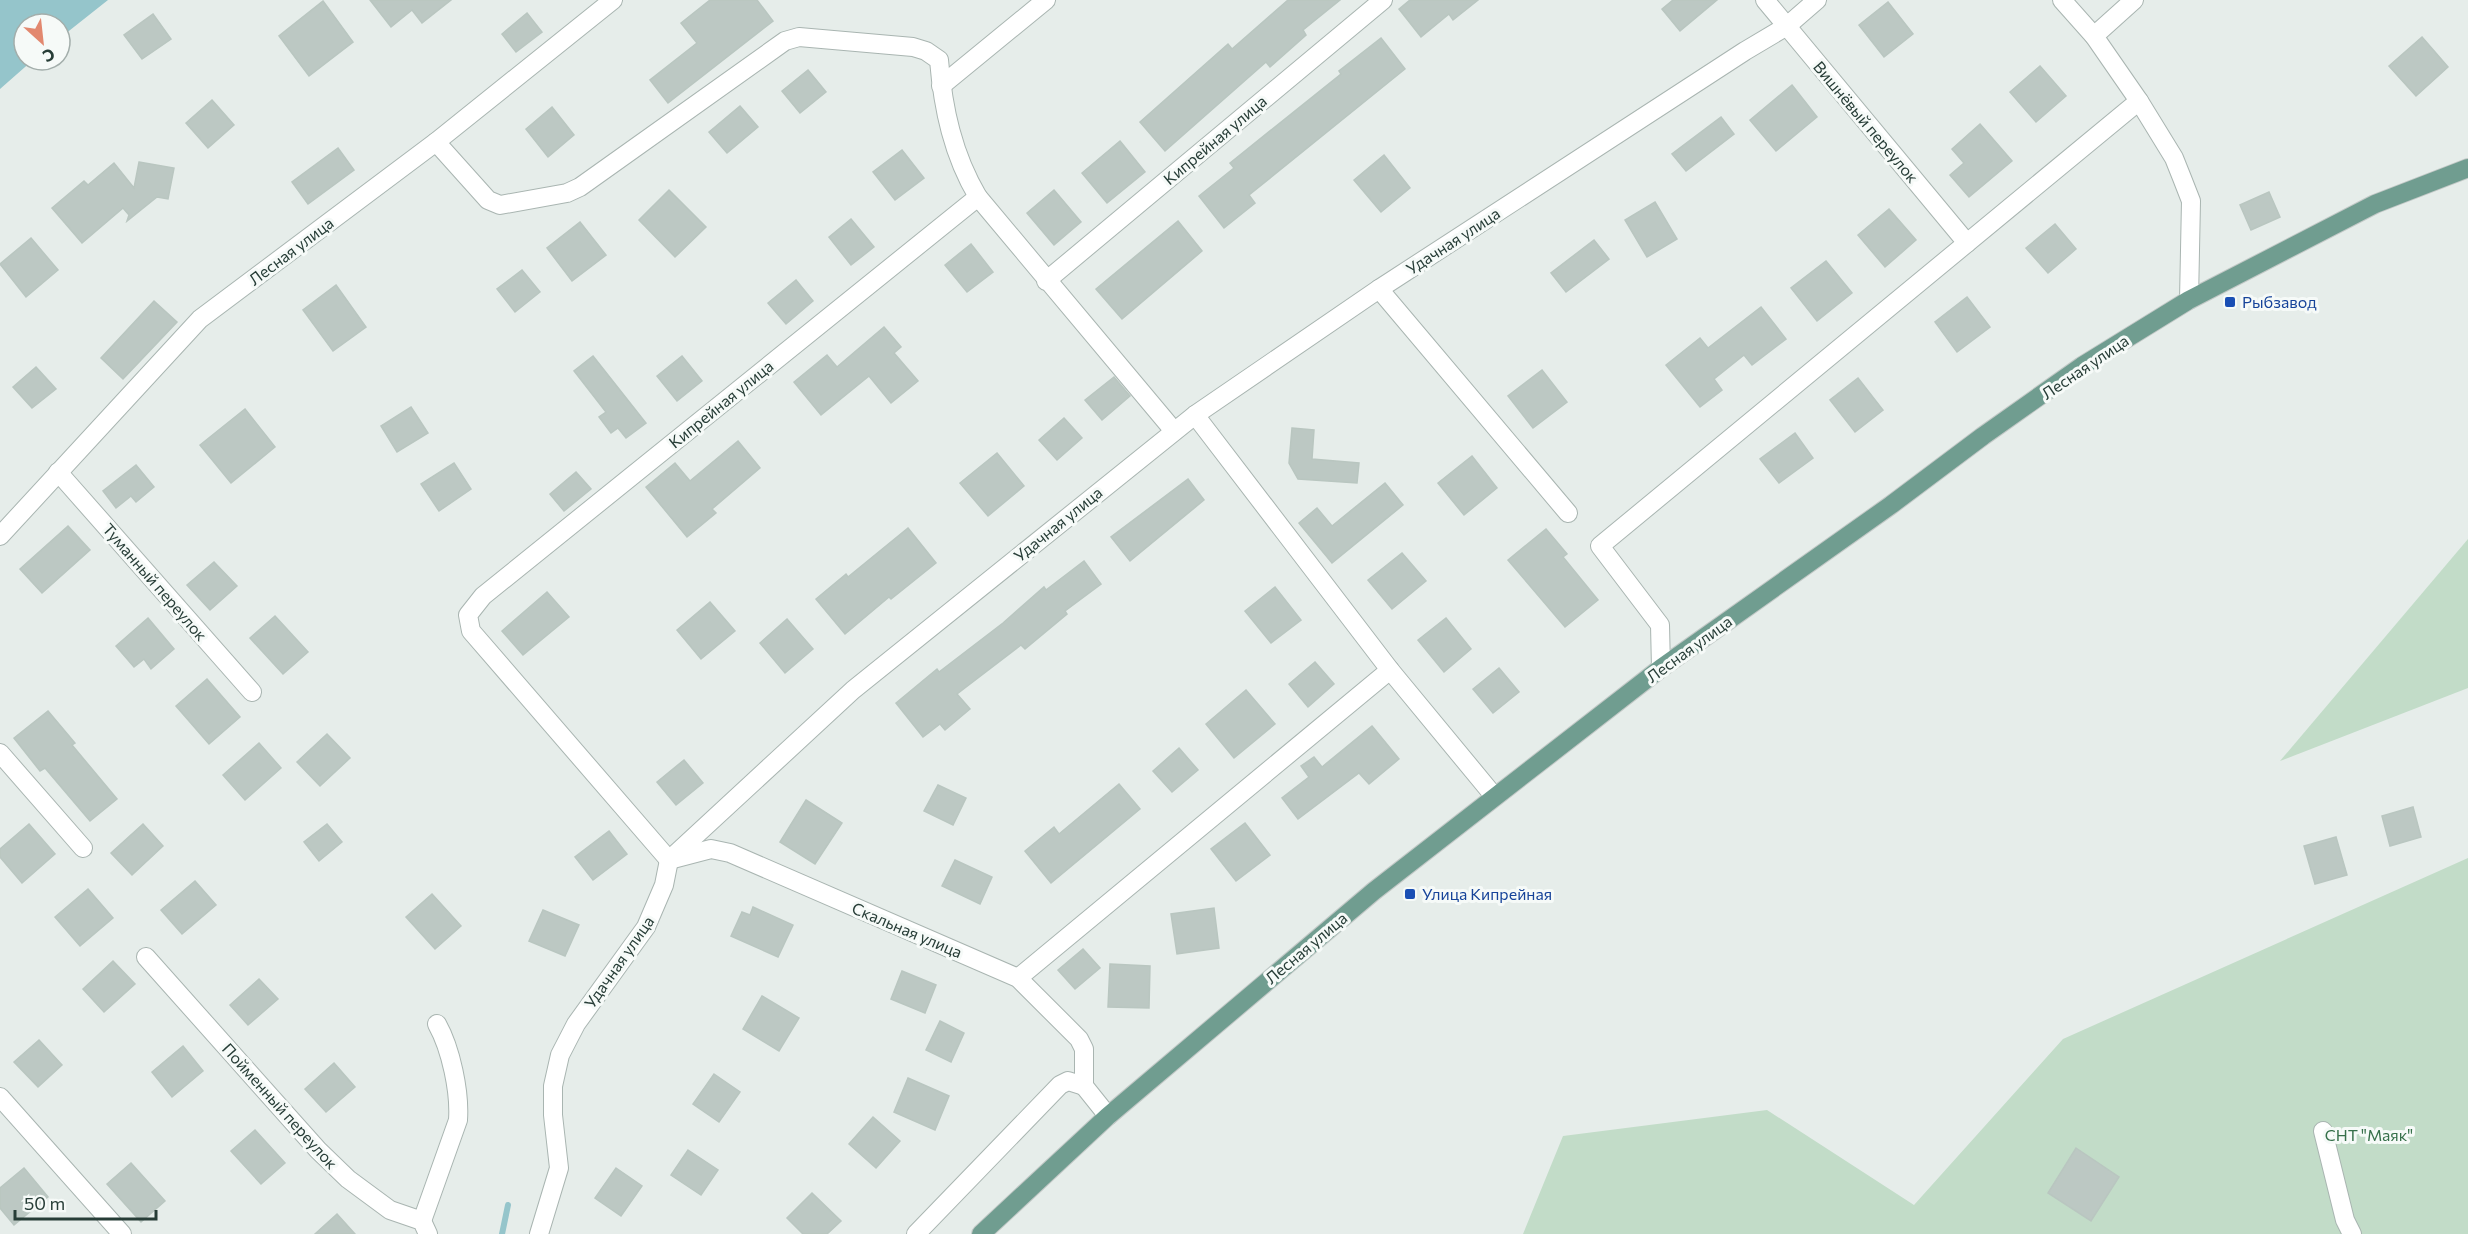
<svg xmlns="http://www.w3.org/2000/svg" width="2468" height="1234" viewBox="0 0 2468 1234" font-family="Commissioner,sans-serif">
<style>
.green{fill:#c2dcc8}
.water{fill:#95c5cb}
.lines{fill:none;stroke-linecap:round;stroke-linejoin:round}
.stream{stroke:#95c5cb;stroke-width:6}
.building{fill:#bcc8c3;stroke:#b9c6c0;stroke-width:1.5}
.minor-casing{stroke:#a9b5b1;stroke-width:20}
.major-casing{stroke:#c3c9c7;stroke-width:20}
.minor{stroke:#fff;stroke-width:18}
.major{stroke:#709d90;stroke-width:18}
.transit-dot{fill:#1a4fb4;stroke:#f6faf8;stroke-width:2}
.labels{text-anchor:middle;stroke-width:6;stroke-linejoin:round;paint-order:stroke}
.street-label{font-size:16px;fill:#273d37;stroke:#f6faf8}
.transit-label{font-size:16px;fill:#164399;stroke:#f6faf8;text-anchor:start}
.park-label{font-size:16px;fill:#36704a;stroke:#f6faf8}
</style>
<rect width="100%" height="100%" fill="#e6edea"/>
<g class="green">
<path d="M2468,539V688L2280,761Z"/>
<path d="M2468,858V1234H1523L1563,1136L1767,1110L1914,1205L2063,1039Z"/>
</g>
<path class="water" d="M0,0H108L60,38V24H24V60H33L0,89Z"/>
<g class="lines">
<path class="stream" d="M502,1234L508,1205"/>
</g>
<g class="building">
<path d="M370,0H451L422,23L412,10L391,27Z"/>
<path d="M710,0H757L773,21L668,103L650,80L697,43L681,23Z"/>
<path d="M1288,0H1340L1303,30L1306,35L1270,67L1266,62L1165,151L1140,122L1228,44L1232,49Z"/>
<path d="M1410,0H1478L1453,20L1449,14L1421,37L1399,9Z"/>
<path d="M1673,0H1717L1680,31L1662,9Z"/>
<path d="M323,1L353,42L309,76L279,36Z"/>
<path d="M1888,2L1913,34L1884,57L1859,25Z"/>
<path d="M527,13L542,32L516,52L502,34Z"/>
<path d="M153,14L171,39L142,59L124,35Z"/>
<path d="M2422,37L2448,67L2416,96L2389,66Z"/>
<path d="M1381,38L1405,69L1249,195L1255,203L1224,228L1199,196L1234,168L1230,163L1341,74L1339,71Z"/>
<path d="M2040,66L2066,96L2036,122L2010,92Z"/>
<path d="M808,70L826,92L800,113L782,91Z"/>
<path d="M1792,85L1817,117L1776,151L1750,120Z"/>
<path d="M212,100L234,125L208,148L186,123Z"/>
<path d="M740,106L758,127L727,153L709,132Z"/>
<path d="M552,107L574,135L548,157L526,129Z"/>
<path d="M1721,117L1734,134L1686,171L1672,154Z"/>
<path d="M1980,124L2012,161L1969,197L1950,175L1964,163L1952,149Z"/>
<path d="M1120,141L1145,172L1107,203L1082,173Z"/>
<path d="M338,148L354,170L308,204L292,182Z"/>
<path d="M902,150L924,178L895,200L873,172Z"/>
<path d="M1384,155L1410,188L1381,212L1354,180Z"/>
<path d="M139,162L174,168L168,199L157,197L127,221L129,215L123,208L82,243L52,208L84,181L88,185L114,163L134,188Z"/>
<path d="M669,190L706,227L675,257L639,220Z"/>
<path d="M1054,190L1081,222L1054,245L1027,213Z"/>
<path d="M2269,192L2280,217L2251,230L2240,205Z"/>
<path d="M1655,202L1677,239L1647,257L1625,220Z"/>
<path d="M1889,209L1916,240L1885,267L1858,235Z"/>
<path d="M851,219L874,247L851,265L829,237Z"/>
<path d="M1178,221L1202,251L1122,319L1096,289Z"/>
<path d="M580,222L606,255L572,281L547,248Z"/>
<path d="M2055,224L2076,249L2048,273L2026,248Z"/>
<path d="M31,238L58,270L26,297L0,264Z"/>
<path d="M1594,240L1609,259L1566,292L1551,273Z"/>
<path d="M971,244L993,272L967,292L945,265Z"/>
<path d="M1826,261L1852,293L1817,321L1791,288Z"/>
<path d="M522,270L540,292L515,312L497,289Z"/>
<path d="M796,280L813,301L786,324L768,303Z"/>
<path d="M336,285L366,327L333,351L303,310Z"/>
<path d="M1967,297L1990,327L1957,352L1935,322Z"/>
<path d="M154,301L177,322L123,379L101,358Z"/>
<path d="M1761,307L1786,339L1752,365L1744,355L1714,379L1722,390L1700,407L1666,365L1700,338L1708,348Z"/>
<path d="M884,327L901,347L894,353L918,381L891,403L869,376L821,415L794,382L827,355L837,367Z"/>
<path d="M593,356L646,423L626,438L618,428L611,433L599,417L606,412L574,371Z"/>
<path d="M682,356L702,381L677,401L657,376Z"/>
<path d="M36,367L56,389L32,408L13,387Z"/>
<path d="M1542,370L1567,402L1533,428L1508,396Z"/>
<path d="M1114,377L1130,396L1102,420L1085,400Z"/>
<path d="M1858,378L1883,410L1855,432L1830,400Z"/>
<path d="M411,407L428,433L397,452L381,426Z"/>
<path d="M245,409L275,447L231,483L200,445Z"/>
<path d="M1064,418L1082,438L1057,460L1039,440Z"/>
<path d="M1292,428L1314,430L1312,459L1359,463L1357,483L1298,479L1289,463Z"/>
<path d="M1795,433L1813,458L1779,483L1760,459Z"/>
<path d="M738,441L760,468L712,509L716,513L687,537L646,487L675,463L690,481Z"/>
<path d="M997,453L1024,486L988,516L960,483Z"/>
<path d="M1472,456L1497,488L1464,515L1438,483Z"/>
<path d="M454,463L471,489L439,511L421,484Z"/>
<path d="M136,465L154,487L136,502L131,496L116,508L103,491Z"/>
<path d="M576,472L591,489L564,511L550,494Z"/>
<path d="M1188,479L1204,500L1130,561L1111,537Z"/>
<path d="M1385,483L1403,505L1332,563L1299,523L1317,508L1332,526Z"/>
<path d="M68,526L90,550L42,593L20,569Z"/>
<path d="M908,528L936,563L891,599L889,597L845,634L816,599L846,574L848,577Z"/>
<path d="M1546,529L1567,554L1563,557L1598,600L1565,627L1508,560Z"/>
<path d="M1402,553L1426,581L1392,609L1368,580Z"/>
<path d="M1084,561L1101,584L1065,611L1067,614L1025,649L1021,645L957,694L970,709L945,730L940,724L923,737L896,703L937,669L939,672L1003,623L1044,587L1046,590Z"/>
<path d="M214,562L237,586L210,610L187,585Z"/>
<path d="M1275,587L1301,620L1271,643L1245,611Z"/>
<path d="M547,592L569,617L523,655L502,631Z"/>
<path d="M710,602L735,631L701,659L677,630Z"/>
<path d="M275,616L308,652L283,674L250,638Z"/>
<path d="M148,618L174,649L151,669L144,659L134,667L116,646Z"/>
<path d="M1446,618L1471,649L1444,672L1418,640Z"/>
<path d="M787,619L813,649L785,673L760,643Z"/>
<path d="M1315,662L1334,684L1308,707L1289,684Z"/>
<path d="M1499,668L1519,692L1493,713L1473,689Z"/>
<path d="M207,679L240,717L209,744L176,706Z"/>
<path d="M1246,690L1275,724L1234,758L1206,724Z"/>
<path d="M48,711L75,743L72,745L117,799L90,821L45,768L40,771L14,738Z"/>
<path d="M1372,726L1399,759L1369,784L1359,773L1298,819L1282,798L1309,777L1301,766L1314,757L1322,767Z"/>
<path d="M327,734L350,758L320,786L297,762Z"/>
<path d="M259,743L281,768L245,800L223,775Z"/>
<path d="M1179,748L1198,770L1172,792L1153,771Z"/>
<path d="M684,760L703,783L676,805L657,782Z"/>
<path d="M1119,784L1140,809L1051,883L1025,851L1054,827L1059,834Z"/>
<path d="M938,785L966,798L953,825L924,811Z"/>
<path d="M806,800L842,823L815,864L780,842Z"/>
<path d="M2413,807L2421,837L2390,846L2382,816Z"/>
<path d="M1245,823L1270,855L1236,881L1211,849Z"/>
<path d="M29,824L55,854L22,883L0,857V849Z"/>
<path d="M143,824L163,846L132,875L111,853Z"/>
<path d="M327,824L342,842L319,861L304,842Z"/>
<path d="M609,831L627,854L593,880L575,857Z"/>
<path d="M2336,837L2347,875L2315,884L2304,846Z"/>
<path d="M955,860L992,877L980,904L942,886Z"/>
<path d="M195,881L216,905L182,934L161,910Z"/>
<path d="M88,889L113,918L80,946L55,917Z"/>
<path d="M432,894L461,926L435,949L406,917Z"/>
<path d="M753,907L793,925L778,957L731,936L742,912L750,915Z"/>
<path d="M1214,908L1219,948L1177,954L1171,914Z"/>
<path d="M543,910L579,925L565,956L529,941Z"/>
<path d="M1083,949L1100,968L1075,989L1058,970Z"/>
<path d="M113,961L135,984L104,1012L83,989Z"/>
<path d="M1110,964L1150,966L1149,1008L1108,1007Z"/>
<path d="M902,971L936,985L925,1013L891,999Z"/>
<path d="M259,979L278,999L248,1025L230,1005Z"/>
<path d="M762,996L799,1018L779,1051L743,1029Z"/>
<path d="M940,1021L964,1033L951,1062L926,1050Z"/>
<path d="M39,1040L62,1065L38,1087L14,1062Z"/>
<path d="M183,1046L203,1071L172,1097L152,1072Z"/>
<path d="M334,1063L355,1087L326,1112L305,1089Z"/>
<path d="M714,1074L740,1092L719,1122L693,1104Z"/>
<path d="M908,1078L949,1096L935,1130L894,1112Z"/>
<path d="M873,1117L900,1141L876,1168L849,1144Z"/>
<path d="M255,1130L285,1163L261,1184L231,1151Z"/>
<path d="M2076,1148L2119,1177L2091,1221L2048,1193Z"/>
<path d="M688,1150L718,1170L701,1195L671,1175Z"/>
<path d="M131,1163L165,1201L141,1222L107,1184Z"/>
<path d="M24,1168L48,1197L14,1225L0,1208V1188Z"/>
<path d="M616,1168L642,1186L621,1216L595,1198Z"/>
<path d="M812,1193L841,1221L827,1234H803L787,1218Z"/>
<path d="M337,1214L355,1234H315Z"/>
</g>
<g class="lines">
<defs>
<g id="minor">
<path d="M1765,0L1967,243"/>
<path d="M2062,0L2094,36L2139,101L2174,158L2182,178L2191,201L2189,300"/>
<path d="M2094,36L2134,0"/>
<path d="M941,86L1046,0"/>
<path d="M436,142L488,200L500,205L567,193L580,187L785,41L799,37L913,47L926,51L939,60C943,109 953,155 978,197L1174,431"/>
<path d="M978,197L483,596L468,615L471,631L669,860L711,849L730,853L1018,978L1079,1039L1084,1049V1086L1108,1116"/>
<path d="M1046,281L1383,0"/>
<path d="M1379,289L1568,513"/>
<path d="M1195,415L1390,670L1494,796"/>
<path d="M58,472L252,692"/>
<path d="M0,536L200,319L436,142L613,0"/>
<path d="M1661,668L1660,625L1600,546L2139,101"/>
<path d="M0,753L83,848"/>
<path d="M146,957L318,1150L348,1179L390,1210L422,1221L428,1234"/>
<path d="M1018,978L1390,670"/>
<path d="M0,1097L122,1234"/>
<path d="M2323,1131L2345,1220L2352,1234"/>
<path d="M422,1221L458,1120C460,1092 451,1049 437,1024"/>
<path d="M539,1234L559,1168L553,1115V1086L560,1055L576,1024L646,927L664,885L669,860L853,690L1195,415L1379,289L1745,51L1787,26L1817,0"/>
<path d="M916,1234L1060,1085L1068,1081L1084,1086"/>
</g>
<path id="major" d="M981,1234L1108,1116L1374,891L1661,668L1891,505L1983,436L2082,366L2189,300L2375,204L2468,168"/>
</defs>
<use href="#minor" class="minor-casing"/>
<use href="#major" class="major-casing"/>
<use href="#minor" class="minor"/>
<use href="#major" class="major"/>
</g>
<g class="transit-dot">
<rect x="2224" y="296" width="12" height="12" rx="3"/>
<rect x="1404" y="888" width="12" height="12" rx="3"/>
</g>
<g class="labels">
<g class="street-label">
<text transform="translate(1866 122) rotate(50)" y="6">Вишнёвый переулок</text>
<text transform="translate(1215 140) rotate(-40)" y="6">Кипрейная улица</text>
<text transform="translate(1453 241) rotate(-33)" y="6">Удачная улица</text>
<text transform="translate(291 251) rotate(-37)" y="6">Лесная улица</text>
<text transform="translate(2085 367) rotate(-34)" y="6">Лесная улица</text>
<text transform="translate(721 404) rotate(-39)" y="6">Кипрейная улица</text>
<text transform="translate(1058 524) rotate(-39)" y="6">Удачная улица</text>
<text transform="translate(155 582) rotate(49)" y="6">Туманный переулок</text>
<text transform="translate(1689 649) rotate(-36)" y="6">Лесная улица</text>
<text transform="translate(907 930) rotate(23)" y="6">Скальная улица</text>
<text transform="translate(1306 948) rotate(-40)" y="6">Лесная улица</text>
<text transform="translate(619 962) rotate(-55)" y="6">Удачная улица</text>
<text transform="translate(280 1106) rotate(48)" y="6">Пойменный переулок</text>
</g>
<g class="transit-label">
<text x="2242" y="308">Рыбзавод</text>
<text x="1422" y="900">Улица Кипрейная</text>
</g>
<g class="park-label">
<text x="2369" y="1141">СНТ "Маяк"</text>
</g>
</g>
<g transform="translate(42 42) rotate(153)"><circle r="28" fill="#f6faf8" stroke="#a3aeab" stroke-width="1.5"/>
<path d="M0-4.5L10 22L0 15L-10 22Z" fill="#e2886f"/>
<text y="-9" font-size="16" font-weight="bold" text-anchor="middle" fill="#273d37">С</text>
</g>
<path d="M15 1210v9h141v-9" fill="none" stroke="#273d37" stroke-width="3"/>
<text x="24" y="1210" font-size="18" fill="#273d37" stroke="#f6faf8" stroke-width="4.5" paint-order="stroke">50 m</text>
</svg>
